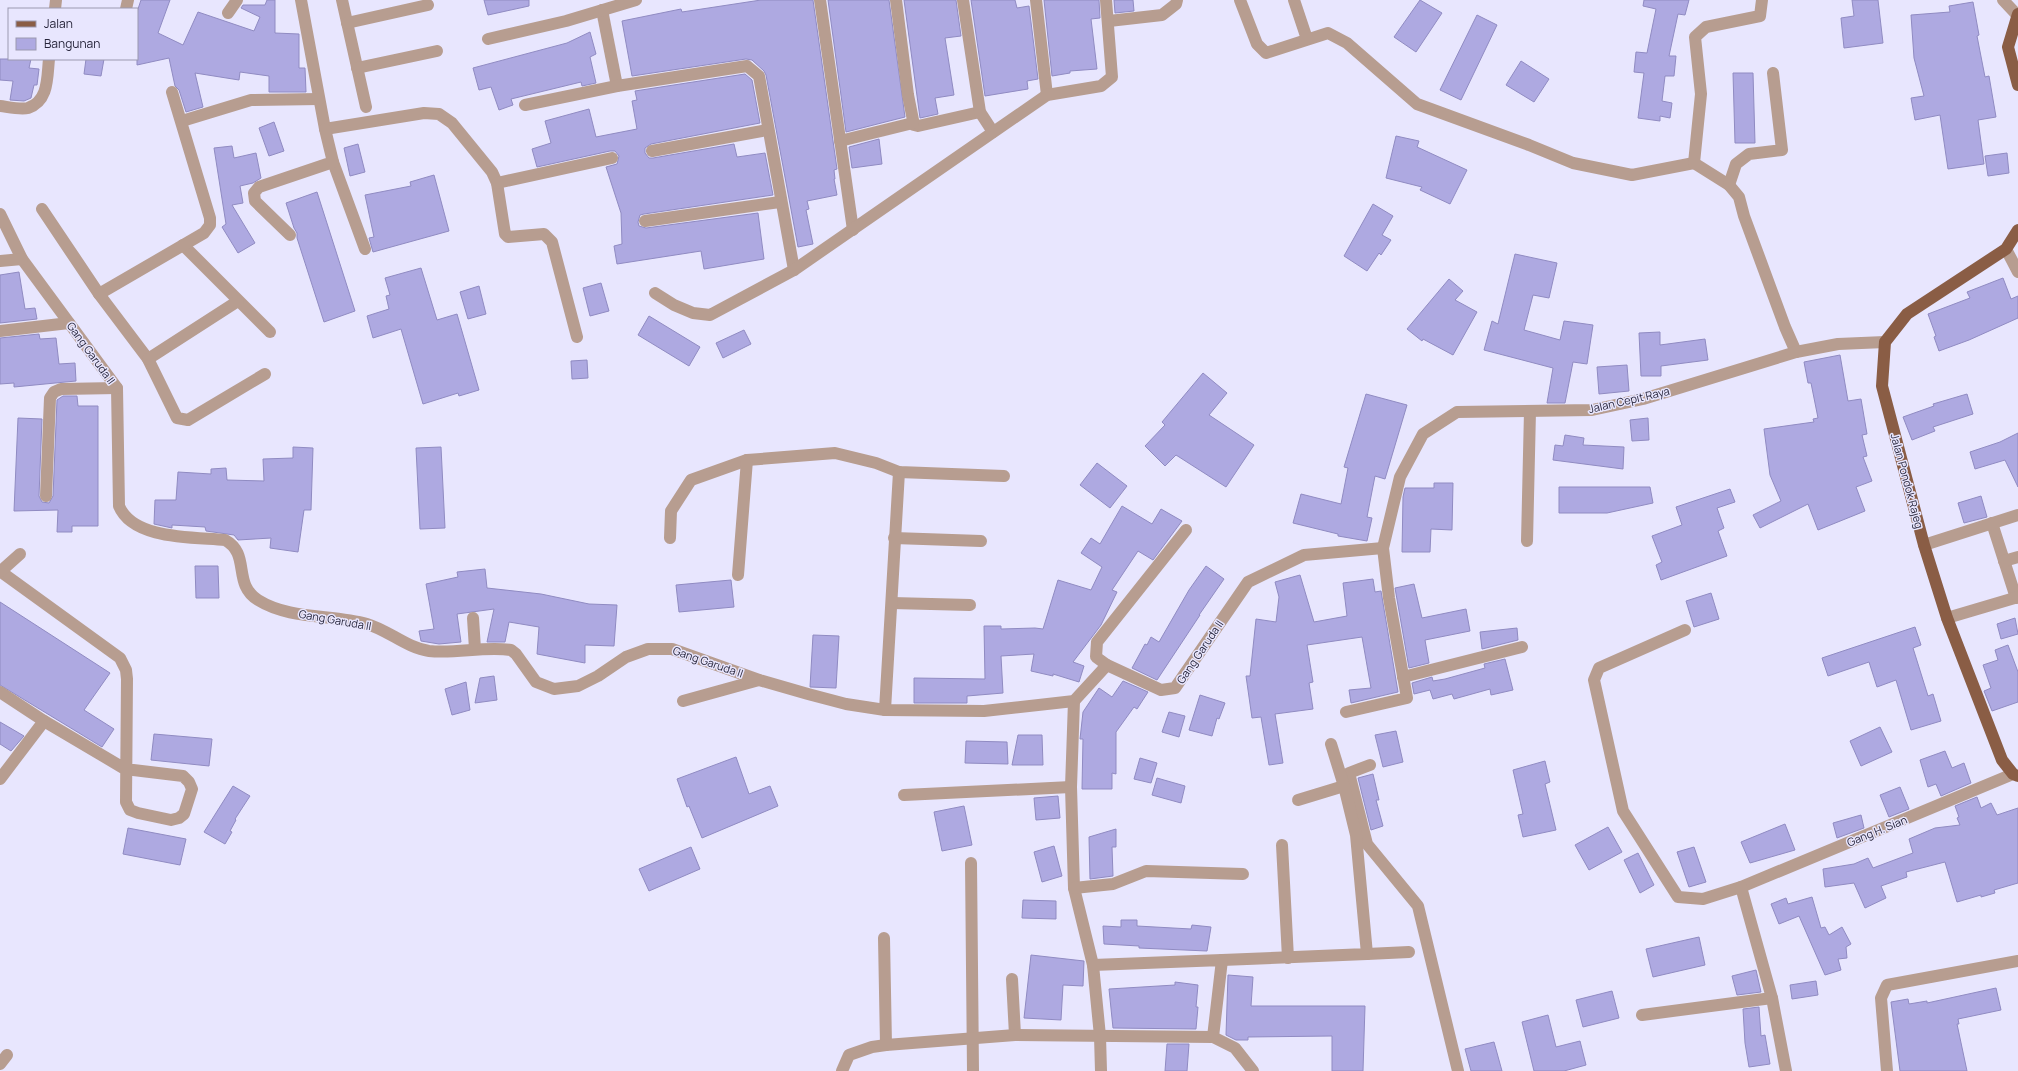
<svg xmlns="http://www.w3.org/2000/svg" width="2018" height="1071" viewBox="0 0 2018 1071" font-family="Manrope,sans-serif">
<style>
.building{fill:#aea9e1;stroke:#908bc2}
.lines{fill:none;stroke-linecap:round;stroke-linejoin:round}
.minor{stroke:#b79d90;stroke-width:12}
.major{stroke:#8a5d45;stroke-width:12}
.labels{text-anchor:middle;stroke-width:3;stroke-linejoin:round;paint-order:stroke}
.street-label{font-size:11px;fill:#27253b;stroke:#e8e6fe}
</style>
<rect width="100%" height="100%" fill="#e8e6fe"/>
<g class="building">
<path d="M141,0H170L158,33L183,45L198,12L254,31L260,17L241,8L243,5H265L267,0H275V33L299,34V68H305L306,92H269V76L240,72L239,80L195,73L203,107L186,112L179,90L175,86L169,58L137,65V12Z"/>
<path d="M484,0H529V6L488,15Z"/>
<path d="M761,0H813L837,169L834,170L835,179H834L837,195L807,201L809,209L806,210L813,244L798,247L766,75L764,71L752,60L746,59L632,76L622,21L681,9L682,12Z"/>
<path d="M828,0H889L905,117L846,132Z"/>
<path d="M904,0H956L961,36L945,38L954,95L935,98L938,114L920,118Z"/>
<path d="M971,0H1015L1017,8L1029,6L1038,79L1027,81L1028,89L985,96Z"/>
<path d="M1044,0H1099L1100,18L1091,19L1097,69L1070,71V73L1052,76Z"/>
<path d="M1114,0H1133L1134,11L1115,13Z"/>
<path d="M1420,0L1442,13L1416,52L1394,37Z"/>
<path d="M1644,0H1689L1685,15L1678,14L1669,56H1676L1674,76H1665L1662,101L1672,103L1670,118L1660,116V121L1638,118L1644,73L1634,72L1636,52L1647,53L1656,9L1643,6Z"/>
<path d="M1852,0H1878L1883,43L1844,48L1841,18L1854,16Z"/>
<path d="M1973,2L1979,35L1977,36L1985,77L1989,76L1996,117L1978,120L1984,164L1948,169L1940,115L1915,120L1911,98L1924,96L1914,58L1911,15L1950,12L1949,6Z"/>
<path d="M1477,15L1497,25L1461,100L1440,90Z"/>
<path d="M590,32L596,54L590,57L596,83L582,86L581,82L511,99L513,105L499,110L491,87L479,90L473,68L567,43Z"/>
<path d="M0,59H31L29,68L39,69L37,85H34L31,98L24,101L10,100L13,81L0,80Z"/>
<path d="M86,59H104L101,76L84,74Z"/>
<path d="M1521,61L1549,79L1534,102L1506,85Z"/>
<path d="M1733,73H1753L1755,143H1735Z"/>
<path d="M745,74L752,80L760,123L651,144L645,148V153L649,158H653L734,144L737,157L765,153L773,195L644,214L640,215L638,222L639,226L646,228L758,213L764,259L704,269L701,251L617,264L614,246L622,244L621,213L606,167L617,164L619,156L615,151H610L537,167L532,149L551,143L545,121L589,109L596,137L637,129L632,101L637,100L635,91Z"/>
<path d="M274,122L284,151L269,156L259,128Z"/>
<path d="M1396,136L1419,141L1417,147L1467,170L1450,204L1420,190L1422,187L1386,178Z"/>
<path d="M879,139L882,164L852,168L849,147Z"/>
<path d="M358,144L365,172L350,176L344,148Z"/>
<path d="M232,146L234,158L256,153L261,178L253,183L240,186L243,203L232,205L255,243L238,253L222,227L226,224L214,148Z"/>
<path d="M2007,153L2009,173L1988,176L1985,156Z"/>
<path d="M434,175L449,231L373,252L369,238L374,237L365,195L411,186L410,182Z"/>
<path d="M317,192L355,311L324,322L297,238V233L294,228L286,203Z"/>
<path d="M1373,204L1393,216L1382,235L1391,240L1381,255L1379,253L1367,271L1344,256Z"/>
<path d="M1515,254L1557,263L1549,298L1533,295L1524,330L1560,340L1564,321L1593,325L1587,364L1573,362L1565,403H1547L1553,368L1484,350L1492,321L1498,324Z"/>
<path d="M421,268L437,320L457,314L479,390L459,396L458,393L423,404L401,329L373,338L367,316L389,309L386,296L390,295L385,278Z"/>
<path d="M19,272L25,309L35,308L37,319L0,323V275Z"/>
<path d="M2003,278L2011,299L2018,296V318L1969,340L1939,351L1934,337L1936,336L1928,314L1970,298L1967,292Z"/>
<path d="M1449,279L1463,291L1455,300L1477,312L1453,355L1423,339L1422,341L1407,329Z"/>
<path d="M601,283L609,311L590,316L583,288Z"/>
<path d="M479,286L486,314L468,319L460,292Z"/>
<path d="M649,316L700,347L689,366L638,335Z"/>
<path d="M744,330L751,344L723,358L716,343Z"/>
<path d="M1660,332V345L1705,339L1708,360L1661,366V376H1641L1639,333Z"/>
<path d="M39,334L40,339L56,338L59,364L75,363L76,381L14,387V383L0,384V338Z"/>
<path d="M1840,355L1848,401L1861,399L1867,434L1862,435L1867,456L1863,457L1872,481L1856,487L1865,511L1818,530L1808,504L1760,528L1753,515L1781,501L1770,475L1764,429L1814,422L1813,419L1818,418L1811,383H1808L1804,362Z"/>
<path d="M587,360L588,378L572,379L571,361Z"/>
<path d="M1627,365L1629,391L1599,394L1597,367Z"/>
<path d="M1203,373L1227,393L1209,415L1254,445L1226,487L1176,455L1165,466L1145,446L1165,425L1162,422Z"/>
<path d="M1366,394L1407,405L1385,479L1375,476L1367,517L1372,518L1367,541L1338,536V534L1293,523L1301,494L1341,504L1348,468L1344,467Z"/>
<path d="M1967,394L1973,414L1933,427L1935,431L1912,440L1903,417L1934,406L1933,404Z"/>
<path d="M63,396H77L78,406H98V526H72V532H57L58,510L14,511L18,418L42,419L39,496L42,502L49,503L53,496L57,400Z"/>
<path d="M1648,418L1649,440L1632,441L1630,420Z"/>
<path d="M2018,433V487L2005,460L1975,469L1970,452L2000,442Z"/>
<path d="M1565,435L1584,438L1583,445L1624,447L1623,469L1553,460L1555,445L1563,446Z"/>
<path d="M293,447L313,448L311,510H304L298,552L270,548L271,538L238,540L234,535L206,531L205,527L172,525V528L154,524L155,500H176L178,472L211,474V469L226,468L227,480L264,481L263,459L293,458Z"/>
<path d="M441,447L445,528L420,529L416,448Z"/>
<path d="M1097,463L1127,486L1110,508L1080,485Z"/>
<path d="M1434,483H1453L1452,530L1431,529L1430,552H1402L1403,497L1405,488H1434Z"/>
<path d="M1559,487H1650L1653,503L1607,513H1559Z"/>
<path d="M1730,489L1735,502L1717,508L1724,528L1718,531L1727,556L1661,580L1656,565L1662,562L1652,536L1682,525L1676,507Z"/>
<path d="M1981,496L1987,517L1964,523L1958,503Z"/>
<path d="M1122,506L1152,524L1161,509L1182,521L1153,560L1138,551L1112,590L1117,592L1101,625L1073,662L1084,666L1079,682L1053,674V676L1031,671L1034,654L1001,656L1003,693L967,696V703H914V678L985,679L984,626H1001V629L1035,628L1043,629L1058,580L1091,590L1102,567L1081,553L1091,538L1100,544Z"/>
<path d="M195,566H218L219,598H196Z"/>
<path d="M1206,566L1224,579L1199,615H1200L1157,680L1132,668L1145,644L1147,645L1151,637L1159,642L1189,590Z"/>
<path d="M485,569L487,588L541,594L589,604L617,605L614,646L585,645V663L537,654L539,627L509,622L505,642H487L494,609L457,614L461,642L439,644L421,641L419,631L434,629L426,584L458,577L457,572Z"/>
<path d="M1300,575L1314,622L1347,616L1343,583L1373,579L1375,592L1381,591L1398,692L1351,703L1349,690L1371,688L1362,637L1307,645L1313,682L1309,683L1313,709L1275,714L1283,763L1269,765L1261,717L1252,718L1246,676H1250L1256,619L1276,622L1279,597L1275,582Z"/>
<path d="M731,580L734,607L679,612L676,585Z"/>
<path d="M1414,584L1422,618L1466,609L1470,631L1425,640L1429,663L1409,668L1395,588Z"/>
<path d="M1711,593L1719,619L1694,627L1686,601Z"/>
<path d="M0,602L110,673L84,710L114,729L102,747L0,685Z"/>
<path d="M2015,618L2018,634L2001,639L1997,624Z"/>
<path d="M1915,627L1921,645L1913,648L1928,696L1933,694L1941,721L1911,730L1896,680L1877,687L1869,662L1828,676L1822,658Z"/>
<path d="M1517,628L1518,640L1482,649L1480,632Z"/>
<path d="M813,635L839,636L836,688L810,687Z"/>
<path d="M2008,645L2018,672V702L1992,711L1984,691L1991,688L1983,665L1998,660L1995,650Z"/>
<path d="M1505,659L1513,690L1491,695L1490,689L1454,699L1452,694L1433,699L1430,690L1414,694L1412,683L1432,677L1433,681L1445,679L1485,668L1484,664Z"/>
<path d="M494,676L497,700L475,703L480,678Z"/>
<path d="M1123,681L1148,692L1137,709L1134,707L1116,732V774L1112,773V789H1082L1083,739H1080L1083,712L1099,688L1112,697Z"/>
<path d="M466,682L470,710L452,715L445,689Z"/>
<path d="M1200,695L1225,703L1219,719L1217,718L1212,736L1189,730Z"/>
<path d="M1169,712L1185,716L1179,737L1162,732Z"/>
<path d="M0,722L24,736L11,751L0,744Z"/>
<path d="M1880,727L1892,752L1861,766L1850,741Z"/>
<path d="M1396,731L1403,762L1383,767L1375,735Z"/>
<path d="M154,734L212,739L209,766L151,760Z"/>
<path d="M1018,735H1042L1043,765H1012Z"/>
<path d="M966,741L1007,742L1008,764L965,763Z"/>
<path d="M1945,751L1952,768L1964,763L1971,783L1941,796L1936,784L1928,787L1920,760Z"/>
<path d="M736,757L749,794L770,786L778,806L702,838L689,806L687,807L677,779Z"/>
<path d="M1140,758L1157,763L1151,783L1134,779Z"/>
<path d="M1545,761L1550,782L1545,784L1556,830L1523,837L1518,815L1523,814L1513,770Z"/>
<path d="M1373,774L1379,800H1376L1383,826L1371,830L1358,778Z"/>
<path d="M1157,778L1185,786L1181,803L1152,795Z"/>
<path d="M233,786L250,796L235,819L236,820L230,831L232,832L225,844L204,832Z"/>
<path d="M1900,787L1909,809L1889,817L1880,795Z"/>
<path d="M1058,796L1060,818L1036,820L1034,798Z"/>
<path d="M1977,797L1981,808L1991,803L1997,815L2018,808V883L1994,890L1995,893L1981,897V895L1957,902L1945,862L1906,872L1907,877L1881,886L1886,898L1865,908L1854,883L1825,887L1823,869L1854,864L1868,858L1873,868L1913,853L1909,839L1935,828L1960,825L1957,818L1959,817L1955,806Z"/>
<path d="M964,806L972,845L942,851L934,812Z"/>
<path d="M1861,815L1864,828L1837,838L1833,823Z"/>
<path d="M1785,824L1795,850L1750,863L1741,842Z"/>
<path d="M1608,827L1622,852L1589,870L1575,845Z"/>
<path d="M128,828L186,839L180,865L123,854Z"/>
<path d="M1116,829V847H1112L1113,876L1090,879L1089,837Z"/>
<path d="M1054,846L1062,876L1042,882L1034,852Z"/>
<path d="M691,847L700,869L649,891L639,869Z"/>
<path d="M1694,847L1706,882L1689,887L1677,852Z"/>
<path d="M1638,853L1654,885L1640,893L1624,860Z"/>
<path d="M1812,897L1821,928L1825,927L1829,935L1842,927L1851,944L1846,947L1847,958L1838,959L1841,970L1825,975L1799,916L1779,924L1771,904L1786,898L1788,904Z"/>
<path d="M1023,900L1056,901V919L1022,918Z"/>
<path d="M1121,920H1137V926L1191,929L1192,925L1211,927L1207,951L1139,948V946L1104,944L1103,926L1121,927Z"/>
<path d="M1699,937L1705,965L1653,977L1646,949Z"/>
<path d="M1031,955L1084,961L1083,986L1063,985L1061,1020L1024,1018Z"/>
<path d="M1756,970L1761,992L1737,995L1732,976Z"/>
<path d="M1228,975L1253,977L1251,1006H1365L1363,1071H1332V1036L1248,1037V1040H1236L1226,1035Z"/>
<path d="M1816,981L1818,995L1792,999L1790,985Z"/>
<path d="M1175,982L1198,985L1196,1007H1198L1196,1029L1113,1028L1109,989L1175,985Z"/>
<path d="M1996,988L2001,1010L1958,1019L1959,1024H1957L1967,1071H1900L1891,1002L1908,999L1909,1004L1927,1001V1003Z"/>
<path d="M1612,991L1619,1018L1583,1027L1576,1000Z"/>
<path d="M1759,1007L1761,1036L1765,1035L1770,1064L1749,1067L1745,1043L1743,1009Z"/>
<path d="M1548,1015L1556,1047L1580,1041L1586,1065L1564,1071H1534L1522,1022Z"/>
<path d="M1494,1042L1502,1071H1471L1465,1049Z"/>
<path d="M1167,1044H1189L1187,1071H1165Z"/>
</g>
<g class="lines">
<g class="minor">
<path d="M301,0L325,129L424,113L439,114L452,123L492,172L497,183L505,234L508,237L544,234L552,242L577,337"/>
<path d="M342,0L366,107"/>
<path d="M820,0L853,230"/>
<path d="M896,0L908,95L914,125L918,126L980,112"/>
<path d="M963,0L980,112L993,132"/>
<path d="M1036,0L1047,95"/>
<path d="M1240,0L1257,44L1266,53L1328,33L1347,43L1417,104L1529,145L1573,163L1632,175L1694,163"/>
<path d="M1294,0L1307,39"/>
<path d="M1762,0L1760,16L1706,27L1695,37L1701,94L1694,163L1729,185L1739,197L1744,216L1785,327L1796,352"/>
<path d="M2003,0L2017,15"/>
<path d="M55,9L56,0"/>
<path d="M126,9L128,0"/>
<path d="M602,10L617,86"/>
<path d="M228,13L237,0"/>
<path d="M1109,21L1162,15L1176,4L1177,0"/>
<path d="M347,23L428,5"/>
<path d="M488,39L566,21L636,0"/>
<path d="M357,68L437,51"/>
<path d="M525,105L617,86L747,66L759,76L794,270"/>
<path d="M0,106C8,107 21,110 28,108C49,101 47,77 49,59"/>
<path d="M182,121L251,100L319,99"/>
<path d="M840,141L913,123"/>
<path d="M652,151L767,130"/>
<path d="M333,162L365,249"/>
<path d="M497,183L612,158"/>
<path d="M1729,185L1736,164L1749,154L1782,150L1773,73"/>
<path d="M42,209L99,294L148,359L177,418L188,420L265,374"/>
<path d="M0,214L22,259L117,388L119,506C133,540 194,537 225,540C251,554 232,584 258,600C290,620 332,614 367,624C388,630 407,648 429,651C456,654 484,646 511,650L516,654L536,682L554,689L578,686L598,676L626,657L648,649H672L759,680L808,694L846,704L885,710L984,711L1074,701L1107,665L1161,690L1175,688L1248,582L1304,555L1383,548"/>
<path d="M645,221L780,202"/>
<path d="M290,235L255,201L254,193L259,187L333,162L325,129"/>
<path d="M183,245L270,332"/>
<path d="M2006,249L2018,272"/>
<path d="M0,261L22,259"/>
<path d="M655,293L674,305L693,313L710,315L794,270L1047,95L1101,86L1112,77L1106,0"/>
<path d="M99,294L204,233L210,225V218L172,92"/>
<path d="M0,331L69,323"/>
<path d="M148,359L238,301"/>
<path d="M46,496L50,398L54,392L61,389L117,388"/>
<path d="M1992,523L2016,598"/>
<path d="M670,538L671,511L691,480L747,460L835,453L876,463L899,472L1004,476"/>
<path d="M894,538L981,541"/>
<path d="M1527,541L1530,411"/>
<path d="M1924,545L2018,515"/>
<path d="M2004,561L2018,557"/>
<path d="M0,571L120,658L126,670L127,679L126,802L130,810L138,813L171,820L179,818L184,814L192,789L189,782L183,776L125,769L44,721L0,692"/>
<path d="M1,571L20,554"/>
<path d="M738,575L747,460"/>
<path d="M892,603L970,605"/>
<path d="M473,618L475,649"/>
<path d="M1947,618L2018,597"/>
<path d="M1685,630L1599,668L1594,680L1623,811L1678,897L1703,899L1741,887L2013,774"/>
<path d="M1107,665L1096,657L1097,642L1186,530"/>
<path d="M1403,677L1522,647"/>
<path d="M683,701L759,680"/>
<path d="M1074,701L1071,787L1074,888L1093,965L1100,1036L1101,1071"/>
<path d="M885,710L899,472"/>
<path d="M1346,712L1407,698L1389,598L1383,548L1400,477L1423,434L1457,412L1592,410L1643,399L1796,352L1838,344L1885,342"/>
<path d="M1370,765L1349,773L1367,844L1418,906L1458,1071"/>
<path d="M0,779L44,721"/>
<path d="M904,795L1071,787"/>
<path d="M1298,800L1344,786"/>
<path d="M1282,845L1288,958"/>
<path d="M971,863L973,1071"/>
<path d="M1741,887L1772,998"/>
<path d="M1074,888L1113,884L1146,871L1243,874"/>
<path d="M884,938L886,1045"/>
<path d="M1367,954L1409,952"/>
<path d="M1222,960L1367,954L1356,835L1344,786L1331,744"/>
<path d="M1093,965L1222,960L1213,1037L1235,1048L1253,1071"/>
<path d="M1012,979L1015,1035"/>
<path d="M1642,1015L1772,998L1786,1071"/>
<path d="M0,1064L7,1055"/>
<path d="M842,1071L849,1055L872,1047L886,1045L1015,1035L1213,1037"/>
<path d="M1887,1071L1881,998L1887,985L2018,961"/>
</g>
<g class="major">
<path d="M2018,14L2008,47L2018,85"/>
<path d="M2018,230L2006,249L1907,314L1885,342L1882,386L1924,545L1947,618L2002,760L2013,774L2018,776"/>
</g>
</g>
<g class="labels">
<g class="street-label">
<text transform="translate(91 353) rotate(54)" y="4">Gang Garuda II</text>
<text transform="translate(1629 400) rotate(-13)" y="4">Jalan Cepit Raya</text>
<text transform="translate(1907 481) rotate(75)" y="4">Jalan Pondok Rajeg</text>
<text transform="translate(335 620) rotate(10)" y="4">Gang Garuda II</text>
<text transform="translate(1200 652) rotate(-56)" y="4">Gang Garuda II</text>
<text transform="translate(708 662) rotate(19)" y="4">Gang Garuda II</text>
<text transform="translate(1877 831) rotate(-22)" y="4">Gang H. Sian</text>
</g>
</g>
<rect x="8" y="8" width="130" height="52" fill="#e8e6fe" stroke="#9b99b0"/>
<rect x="16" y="21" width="20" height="6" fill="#8a5d45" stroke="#9b99b0"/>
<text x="44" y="28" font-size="12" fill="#27253b">Jalan</text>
<rect x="16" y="38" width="20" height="12" fill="#aea9e1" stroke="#9b99b0"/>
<text x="44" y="48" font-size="12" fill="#27253b">Bangunan</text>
</svg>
